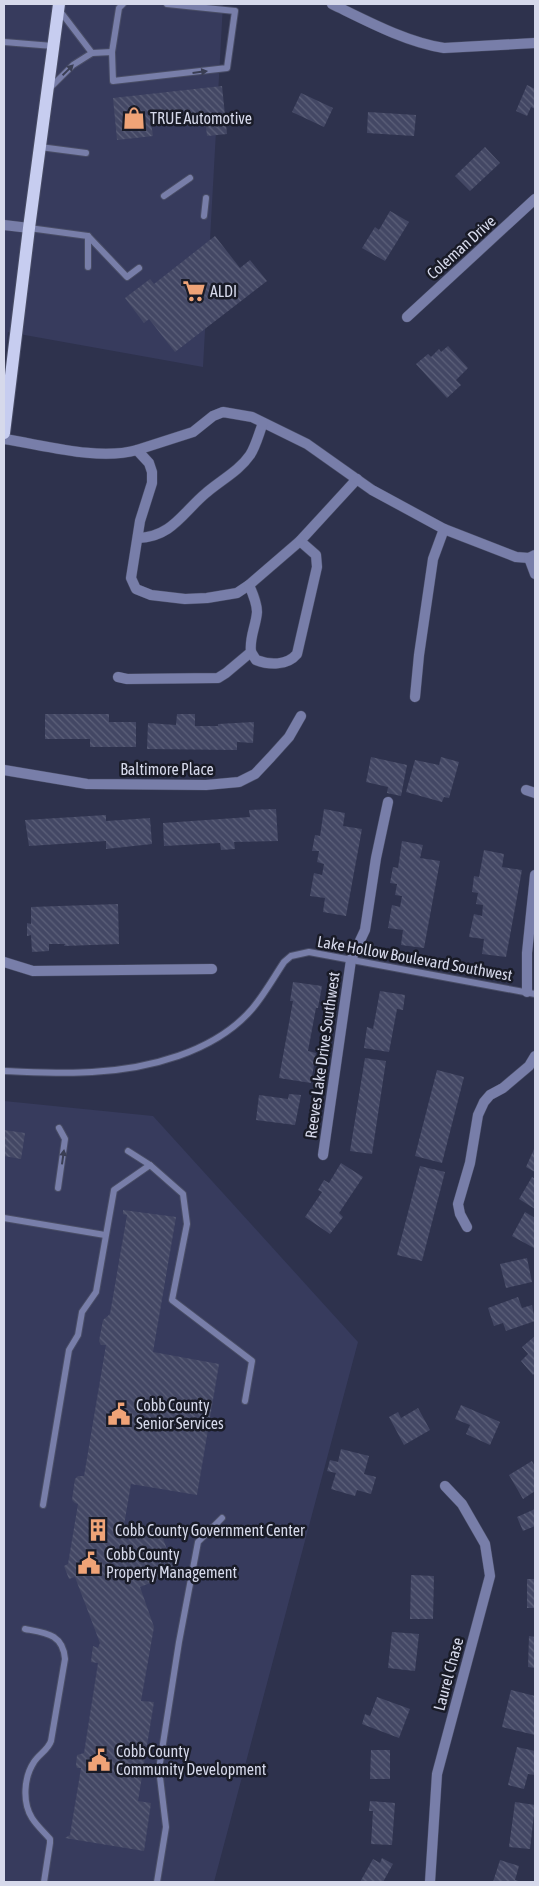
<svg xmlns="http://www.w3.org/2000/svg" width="539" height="1886" viewBox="0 0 539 1886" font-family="'Asap Condensed',sans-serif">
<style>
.built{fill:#373b5d}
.building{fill:url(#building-back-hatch)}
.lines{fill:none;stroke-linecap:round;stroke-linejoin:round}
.service-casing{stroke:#494d66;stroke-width:8}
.minor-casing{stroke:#494d66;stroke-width:11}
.primary-casing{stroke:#494d66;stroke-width:14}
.service{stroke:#787ea9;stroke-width:6}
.minor{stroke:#787ea9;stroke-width:10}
.primary{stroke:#c7cdf0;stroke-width:12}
.oneway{fill:#3a3e54}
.labels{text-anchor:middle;stroke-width:5;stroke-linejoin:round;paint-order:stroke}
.poi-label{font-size:16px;fill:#d6d9eb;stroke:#191b27;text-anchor:start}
.street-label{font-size:16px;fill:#d6d9eb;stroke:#191b27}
</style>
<defs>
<pattern id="building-back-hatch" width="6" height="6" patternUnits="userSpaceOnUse" patternTransform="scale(1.25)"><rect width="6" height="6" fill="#434764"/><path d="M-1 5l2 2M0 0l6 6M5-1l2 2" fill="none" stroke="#5d617a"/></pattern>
</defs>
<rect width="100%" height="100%" fill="#2e324d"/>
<g class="built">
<path d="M4,4H223L203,367L8,332L4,361Z"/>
<path d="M4,1101L153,1116L358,1342L214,1882H4Z"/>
</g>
<g class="building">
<path d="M527,85L535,89V109L531,107L527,116L516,111Z"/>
<path d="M222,86L227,134L207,136L205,117L151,123L153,136L117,140L113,98Z"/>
<path d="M301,93L333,108L324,127L292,112Z"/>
<path d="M368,112L416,115L414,136L367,133Z"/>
<path d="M485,147L500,163L470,191L455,176Z"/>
<path d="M390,211L409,222L385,261L362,248L375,227L379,230Z"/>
<path d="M215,236L240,268L250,260L267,281L175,352L149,319L144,323L125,298L150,279L154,284Z"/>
<path d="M448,346L468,368L456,380L461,385L447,398L416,364L428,354L431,357L439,349L441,352Z"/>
<path d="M45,714H109V722H136V747H90V739H45Z"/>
<path d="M177,714H195V726H218V724L254,722L253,743L237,742V750L147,749L148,723L176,725Z"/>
<path d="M371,757L407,765L401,796L387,793L388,787L366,782Z"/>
<path d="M441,757L459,762L449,798L444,797L442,802L406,792L415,760L439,765Z"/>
<path d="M276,809L278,841L234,842L235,849L221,850L220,843L164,846L163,823L250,817L249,810Z"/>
<path d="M324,809L345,813L343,826L362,829L346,916L323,912L325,898L310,896L314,873L322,875L324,864L317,862L319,851H312L315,835L320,836Z"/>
<path d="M106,815V821L150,818L152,844L106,849V841L29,846L25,820Z"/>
<path d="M402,841L423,845L420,858L440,861L424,948L401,945L403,930L388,928L392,905L400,907L402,896L395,895L397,884L390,883L393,867L398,868Z"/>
<path d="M484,850L504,854L502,867L522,870L506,957L482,954L484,939L469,937L474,914L482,916L483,905L476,904L478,893L472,892L474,876L479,877Z"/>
<path d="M118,904L119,944L64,946L65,944H49V951L32,952L31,935L27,936V923L31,924V907Z"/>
<path d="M293,982L322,986L318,1008H316L308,1051L316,1053L311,1083L279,1078L293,1001H290Z"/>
<path d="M380,991L405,995L403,1010L397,1009L389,1052L364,1048L367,1027L373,1029Z"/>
<path d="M365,1058L386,1061L372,1154L350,1151Z"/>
<path d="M437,1070L464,1077L442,1163L415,1156Z"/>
<path d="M289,1094L301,1095L295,1125L256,1120L259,1095L288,1099Z"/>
<path d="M4,1130L25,1133L21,1159L4,1156Z"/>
<path d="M535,1147V1172L526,1167Z"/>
<path d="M341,1163L363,1177L339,1213L343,1217L330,1234L305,1217L322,1192L318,1190L324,1180L329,1183Z"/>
<path d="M420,1166L445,1172L422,1261L397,1255Z"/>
<path d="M532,1177L535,1179V1209L519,1199Z"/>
<path d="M123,1210L176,1217L153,1352L219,1364L197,1495L131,1484L123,1531L127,1540L159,1528L176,1573L140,1587L154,1627L141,1701L154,1702L138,1801L151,1803L144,1851L65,1838L70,1835L81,1768H77L76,1765L77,1755L84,1753L98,1663L91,1662L93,1646L98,1648L100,1643L75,1577L69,1579L64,1566L68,1564L78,1504L75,1503L72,1500L75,1479L78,1476H84L106,1345H101L99,1341L103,1320L110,1314L127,1215L123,1214Z"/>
<path d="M525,1212L535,1218V1245L534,1248L512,1236Z"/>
<path d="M527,1258L532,1282L506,1288L500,1264Z"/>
<path d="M518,1297L522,1308L532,1305L535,1321L506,1331L503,1323L494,1326L488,1308Z"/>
<path d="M535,1336V1373L533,1375L521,1361L528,1354L522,1347Z"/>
<path d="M461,1405L500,1422L490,1445L466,1434L470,1425L455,1419Z"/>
<path d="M418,1408L430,1430L404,1445L389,1417L398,1412L401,1418Z"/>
<path d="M341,1449L369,1456L364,1474L376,1477L371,1494L357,1490L355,1496L331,1489L336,1473L327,1471L330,1460L338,1462Z"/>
<path d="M532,1461L535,1467V1491L523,1499L509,1475Z"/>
<path d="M535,1509V1526L523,1531L517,1517Z"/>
<path d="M411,1575L434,1576L433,1619H410Z"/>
<rect x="527" y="1579" width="8" height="29"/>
<path d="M392,1632L419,1634L415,1671L388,1668Z"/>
<path d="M529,1636L535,1637V1668L528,1667Z"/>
<path d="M511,1690L535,1696V1735L502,1727Z"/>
<path d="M377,1697L410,1709L399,1738L362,1724L365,1714L370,1716Z"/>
<path d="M517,1747L535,1751V1775L528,1774L524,1789L508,1785Z"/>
<path d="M371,1750H390V1779H370Z"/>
<path d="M370,1801L395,1803L392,1845L371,1844L373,1811H369Z"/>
<path d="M515,1802L535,1805L530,1849L509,1847Z"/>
<path d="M382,1858L393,1864L383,1882H360L373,1859L380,1863Z"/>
<path d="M500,1860L519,1866L515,1880L522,1882H493Z"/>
</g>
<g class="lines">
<defs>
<g id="service">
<path d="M60,11L92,53"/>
<path d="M4,42L53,46"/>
<path d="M112,52L119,8L123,4"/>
<path d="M49,89L73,65L92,53L112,52L113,81L227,68L235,11L167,4"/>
<path d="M40,147L86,153"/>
<path d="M164,196L190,178"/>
<path d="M204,216L206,198"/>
<path d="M29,228L88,236L127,277L139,268"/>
<path d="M88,267V236"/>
<path d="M4,1071C33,1072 63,1074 92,1072C147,1069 214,1053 252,1009C264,995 274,977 284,962L291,956L309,952L535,994"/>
<path d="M128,1151L150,1165"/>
<path d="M58,1188L65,1139L59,1128"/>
<path d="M4,1218L105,1235"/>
<path d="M43,1505L69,1350L78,1335L82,1312L96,1292L114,1190L150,1165L183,1194L187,1224L172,1300L252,1361L245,1401"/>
<path d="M25,1629C46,1633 63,1634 65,1659L51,1741C48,1750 39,1754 34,1762C24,1777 22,1802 32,1818C37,1826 44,1832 50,1839V1843L44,1882"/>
<path d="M157,1882L166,1827L159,1769L179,1642L198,1542L222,1518"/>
</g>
<g id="minor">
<path d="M332,4C367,21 406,42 444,48L535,43"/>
<path d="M4,225L29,228"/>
<path d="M407,317L535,199"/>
<path d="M4,439C44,445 98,461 137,450L149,463L152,472V483L140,521L131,578L136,589L151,595L185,599L207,598L237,593L249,585L300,541L357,479"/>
<path d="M137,450L193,432L213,416L223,412L252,417L307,444L372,490L444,529L516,557L529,558L535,555"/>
<path d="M138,538C172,537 183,512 206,493C221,480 239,471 250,455C256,446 259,433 263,423"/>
<path d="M529,558L535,574"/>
<path d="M251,652L256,660C269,665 287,666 297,654L317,567L316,555L300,541"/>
<path d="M118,677L127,679L218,678L226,673L251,652C249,638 256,626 257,612C257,603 253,594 249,585"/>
<path d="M415,697L419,655L433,559L444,529"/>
<path d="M4,770L87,784L206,785L239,782L255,774L271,757L289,737L301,716"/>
<path d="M526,790L535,793"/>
<path d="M4,962L33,971L212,969"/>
<path d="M527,992V953L535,875"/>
<path d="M323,1155L351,960L365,930L376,858L388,802"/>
<path d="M467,1227L460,1214L458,1204L470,1163L478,1115L484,1102L490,1095L503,1088L529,1066L535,1056"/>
<path d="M430,1882L437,1774L490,1576L485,1544L462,1504L445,1486"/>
</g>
<path id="primary" d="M4,433L29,228L59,4"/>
</defs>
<use href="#service" class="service-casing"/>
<use href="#minor" class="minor-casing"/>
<use href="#primary" class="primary-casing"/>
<use href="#service" class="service"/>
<use href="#minor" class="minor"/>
<use href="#primary" class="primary"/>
</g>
<defs><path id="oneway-solid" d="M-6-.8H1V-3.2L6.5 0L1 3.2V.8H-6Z" transform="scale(1.25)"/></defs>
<g class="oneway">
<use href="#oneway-solid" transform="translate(68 70) rotate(-44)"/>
<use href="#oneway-solid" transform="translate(200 72) rotate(-7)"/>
<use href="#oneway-solid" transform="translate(63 1157) rotate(-82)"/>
</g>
<defs>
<symbol id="shop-bare" viewBox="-9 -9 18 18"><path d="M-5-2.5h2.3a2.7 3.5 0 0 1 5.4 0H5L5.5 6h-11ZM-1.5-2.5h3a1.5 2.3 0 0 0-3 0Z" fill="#efa377" stroke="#191b27" stroke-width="2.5" paint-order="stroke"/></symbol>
<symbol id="supermarket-bare" viewBox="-9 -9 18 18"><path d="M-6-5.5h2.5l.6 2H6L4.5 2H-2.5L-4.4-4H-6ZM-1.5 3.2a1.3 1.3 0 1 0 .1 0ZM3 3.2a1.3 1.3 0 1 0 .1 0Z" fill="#efa377" stroke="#191b27" stroke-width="2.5" paint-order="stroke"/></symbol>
<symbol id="civic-bare" viewBox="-9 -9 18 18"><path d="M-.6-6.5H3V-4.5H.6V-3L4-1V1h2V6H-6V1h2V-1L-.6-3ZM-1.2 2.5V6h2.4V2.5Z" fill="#efa377" stroke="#191b27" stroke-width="2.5" paint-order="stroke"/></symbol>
<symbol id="building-bare" viewBox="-9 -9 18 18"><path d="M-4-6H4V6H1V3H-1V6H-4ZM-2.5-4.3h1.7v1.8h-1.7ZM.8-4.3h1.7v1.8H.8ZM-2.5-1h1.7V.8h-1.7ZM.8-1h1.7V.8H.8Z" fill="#efa377" stroke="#191b27" stroke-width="2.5" paint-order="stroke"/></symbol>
</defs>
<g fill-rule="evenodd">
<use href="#shop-bare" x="118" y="102" width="32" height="32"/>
<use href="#supermarket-bare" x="178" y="275" width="32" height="32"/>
<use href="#civic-bare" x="103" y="1398" width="32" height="32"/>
<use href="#building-bare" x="82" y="1514" width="32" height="32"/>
<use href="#civic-bare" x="73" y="1547" width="32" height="32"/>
<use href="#civic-bare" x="83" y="1744" width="32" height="32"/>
</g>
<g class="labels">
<g class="poi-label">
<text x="150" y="124">TRUE Automotive</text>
<text x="210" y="297">ALDI</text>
<text x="136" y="1411">Cobb County<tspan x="136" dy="18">Senior Services</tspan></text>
<text x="115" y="1536">Cobb County Government Center</text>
<text x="106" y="1560">Cobb County<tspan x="106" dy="18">Property Management</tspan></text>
<text x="116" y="1757">Cobb County<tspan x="116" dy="18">Community Development</tspan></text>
</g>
<g class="street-label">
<text transform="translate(461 247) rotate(-42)" y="6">Coleman Drive</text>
<text x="167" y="775">Baltimore Place</text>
<text transform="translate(415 958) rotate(10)" y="6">Lake Hollow Boulevard Southwest</text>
<text transform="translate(322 1055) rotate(-82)" y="6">Reeves Lake Drive Southwest</text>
<text transform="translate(448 1674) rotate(-75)" y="6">Laurel Chase</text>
</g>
</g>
<rect width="539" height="1886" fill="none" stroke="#d6d9eb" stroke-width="10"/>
</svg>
